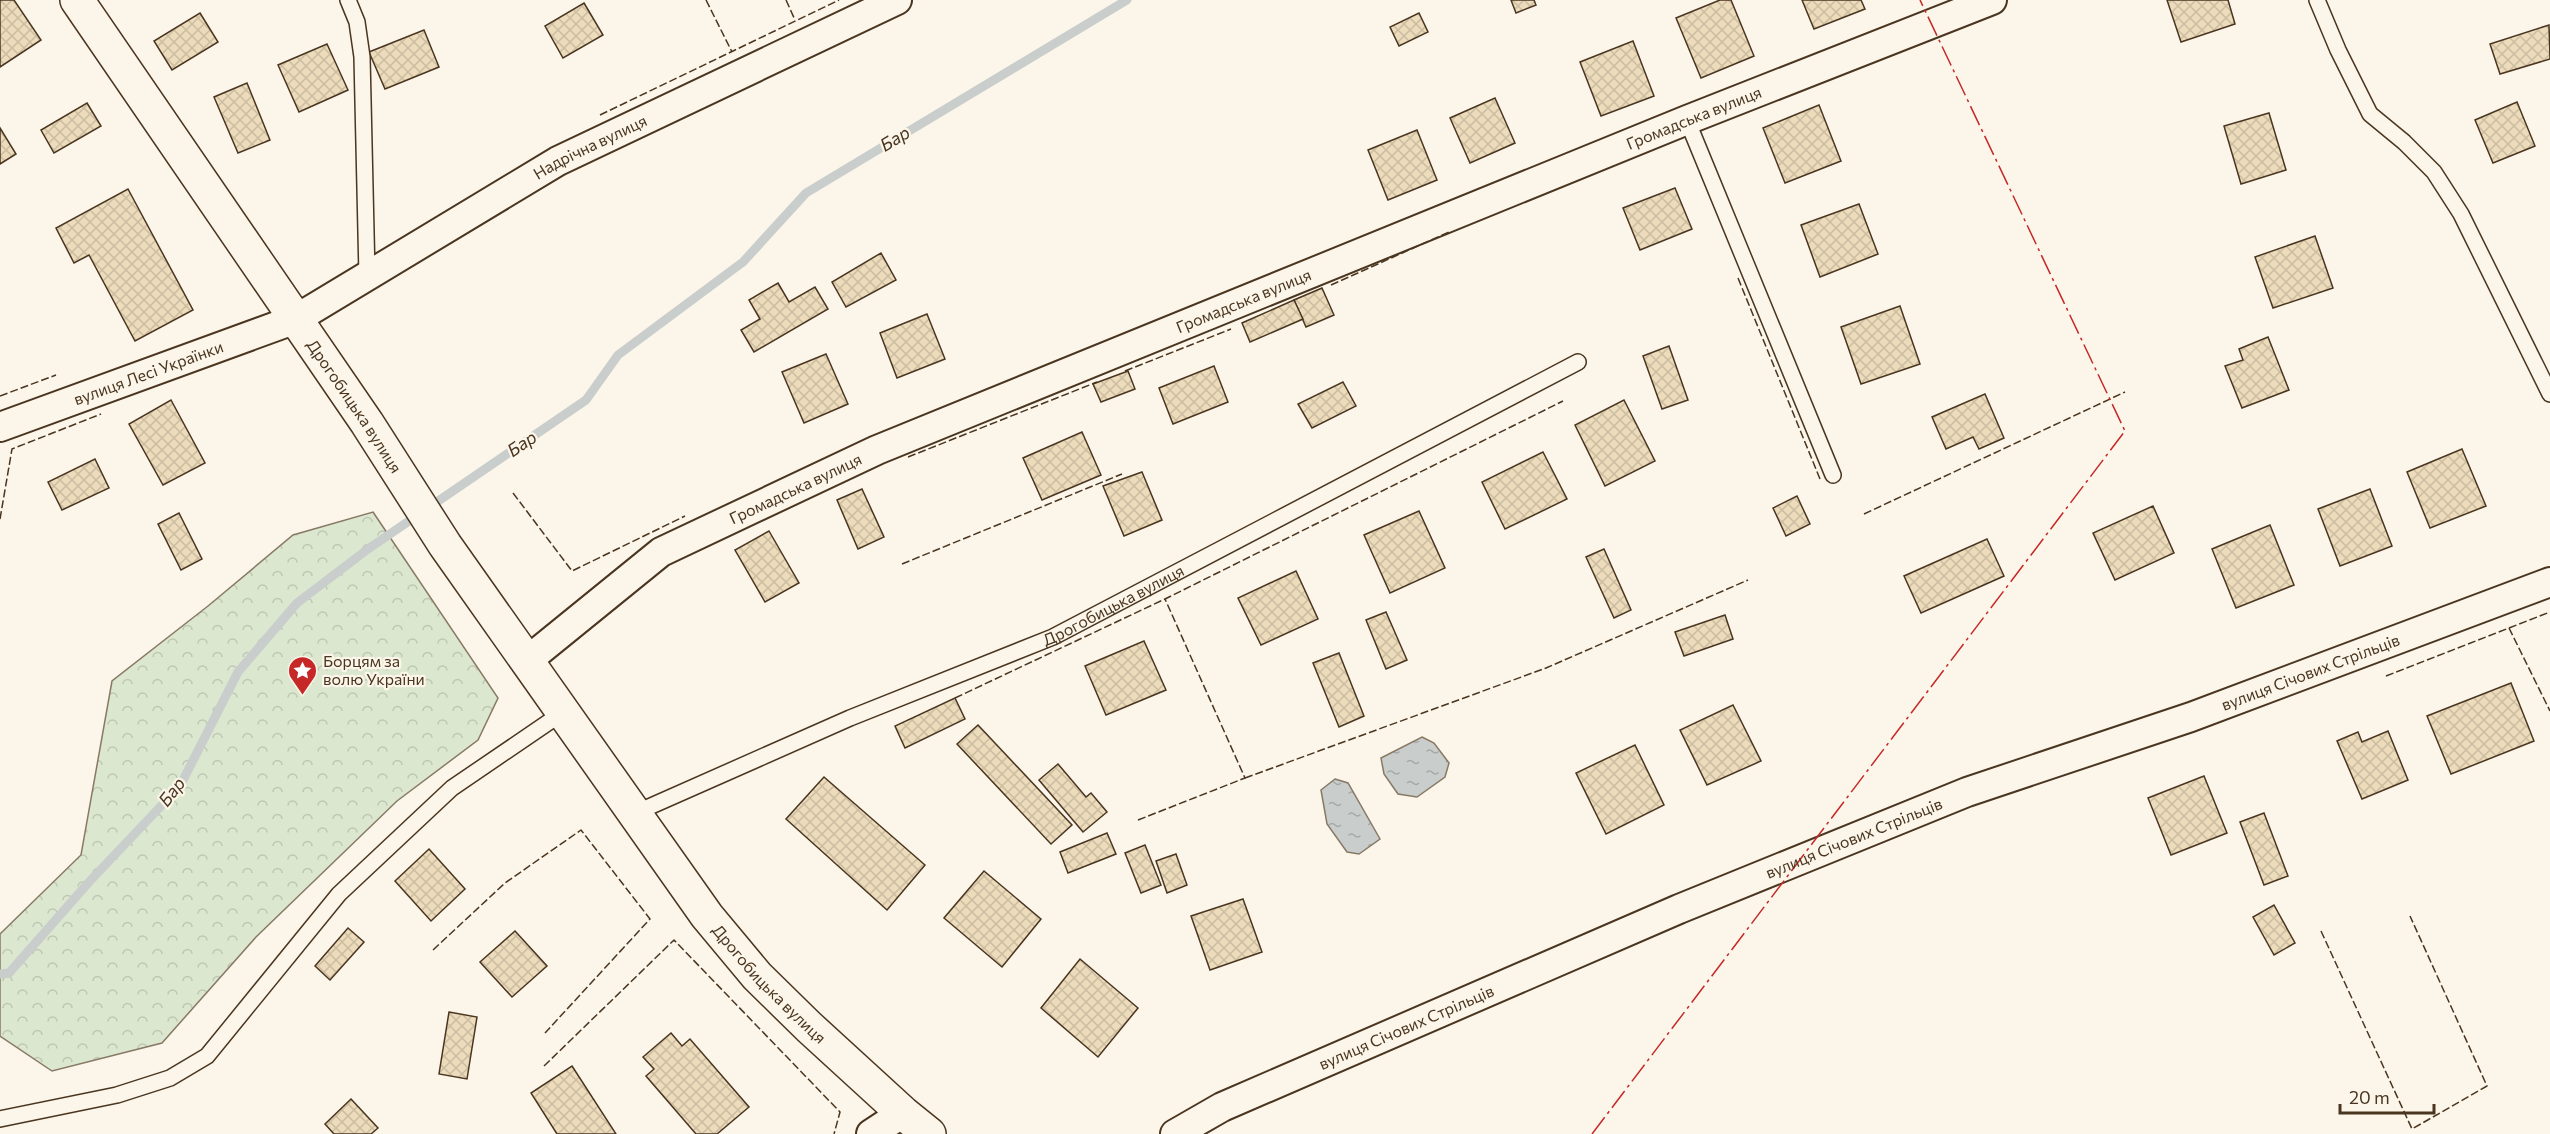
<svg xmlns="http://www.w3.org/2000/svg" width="2550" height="1134" viewBox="0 0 2550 1134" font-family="Commissioner,sans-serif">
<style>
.park{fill:url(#park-crowns);stroke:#887966;stroke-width:1.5}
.water{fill:url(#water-ripples);stroke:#887966;stroke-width:1.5}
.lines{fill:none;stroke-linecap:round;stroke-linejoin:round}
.stream{stroke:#c9cecd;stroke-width:9}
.building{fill:url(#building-cross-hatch);stroke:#4a3520;stroke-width:1.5}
.service-casing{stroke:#4a3520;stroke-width:18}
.minor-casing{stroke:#4a3520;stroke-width:32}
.secondary-casing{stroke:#4a3520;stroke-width:36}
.service{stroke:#fbf6e9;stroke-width:15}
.minor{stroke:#fbf6e9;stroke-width:28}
.secondary{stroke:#fbf6e9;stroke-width:33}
.fence{stroke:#4a3520;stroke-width:1.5;stroke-dasharray:8 3;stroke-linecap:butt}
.power{stroke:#c62828;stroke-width:1.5;stroke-dasharray:21 4.5 3 4.5;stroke-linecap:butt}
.labels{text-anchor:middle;stroke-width:4.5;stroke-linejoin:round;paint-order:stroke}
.street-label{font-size:16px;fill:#4a3520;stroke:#fbf6e9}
.poi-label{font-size:16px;fill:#4a3520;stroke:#fbf6e9;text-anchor:start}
.water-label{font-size:18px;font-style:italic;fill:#4a3520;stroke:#fbf6e9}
</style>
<defs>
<pattern id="park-crowns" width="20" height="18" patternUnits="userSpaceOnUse" patternTransform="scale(1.5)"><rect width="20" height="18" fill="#dce7d0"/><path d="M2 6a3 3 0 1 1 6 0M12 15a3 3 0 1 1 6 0" fill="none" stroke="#bec7b2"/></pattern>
<pattern id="water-ripples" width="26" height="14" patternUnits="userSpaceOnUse" patternTransform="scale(1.5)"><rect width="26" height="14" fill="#c9cecd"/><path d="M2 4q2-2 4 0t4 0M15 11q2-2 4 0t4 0" fill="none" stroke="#a5a8a6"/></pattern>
<pattern id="building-cross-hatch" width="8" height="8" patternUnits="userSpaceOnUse" patternTransform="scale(1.5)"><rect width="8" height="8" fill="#ecdcbc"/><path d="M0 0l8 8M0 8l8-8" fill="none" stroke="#ccbda1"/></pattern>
</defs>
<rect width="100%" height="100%" fill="#fbf6e9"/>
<path class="park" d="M373,512L498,698L478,740L397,801L256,937L162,1043L52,1071L0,1036V934L81,855L112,681L208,606L293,535Z"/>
<g class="water">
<path d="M1422,737L1434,743L1449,763L1445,777L1417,797L1398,794L1384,774L1381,758Z"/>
<path d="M1335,779L1348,783L1380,839L1359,854L1347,852L1327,824L1321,790Z"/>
</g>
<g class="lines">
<path class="stream" d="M0,974L9,973L89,882L180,786L238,672L297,603L368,549L586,400L618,355L743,262L806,193L1127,0"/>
</g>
<g class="building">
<path d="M0,0H14L41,40L0,67Z"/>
<path d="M1511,0H1534L1536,5L1516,13Z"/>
<path d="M1720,0H1731L1754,56L1701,78L1676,18Z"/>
<path d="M1802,0H1861L1865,9L1814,29Z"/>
<path d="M2167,0H2228L2235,24L2181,42Z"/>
<path d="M584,3L603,35L563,58L545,26Z"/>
<path d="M200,13L218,42L172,70L154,41Z"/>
<path d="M1419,13L1428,32L1399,46L1390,27Z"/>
<path d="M2549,25L2550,59L2500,74L2490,44Z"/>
<path d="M424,30L439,67L385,89L369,52Z"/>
<path d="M1633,41L1654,96L1601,116L1580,62Z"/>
<path d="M327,44L348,90L299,112L278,65Z"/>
<path d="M247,83L270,140L238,153L214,97Z"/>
<path d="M1495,98L1515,143L1470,163L1450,118Z"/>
<path d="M2517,102L2535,146L2493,163L2475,120Z"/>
<path d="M87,103L101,126L54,153L41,130Z"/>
<path d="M1819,105L1841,161L1785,183L1763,128Z"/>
<path d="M2269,113L2286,170L2241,184L2224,126Z"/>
<path d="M0,128L16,154L0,164Z"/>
<path d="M1417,130L1437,180L1388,200L1368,150Z"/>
<path d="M1675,188L1692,229L1640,250L1623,208Z"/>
<path d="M128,189L193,310L135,341L89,255L74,263L56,228Z"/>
<path d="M1859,204L1878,254L1820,277L1801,225Z"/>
<path d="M2315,236L2333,288L2273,308L2255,257Z"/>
<path d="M881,253L896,280L846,307L832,282Z"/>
<path d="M778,283L789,302L815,287L828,309L754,352L741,330L760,319L749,300Z"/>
<path d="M1322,288L1334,315L1306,327L1294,300Z"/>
<path d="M1294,300L1303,319L1250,342L1242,323Z"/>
<path d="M1900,306L1920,364L1861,384L1841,327Z"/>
<path d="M927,314L945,359L897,378L880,333Z"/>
<path d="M2268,337L2289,390L2242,408L2225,366L2243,360L2239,349Z"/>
<path d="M1669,346L1688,400L1662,409L1643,356Z"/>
<path d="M826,354L848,404L804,423L782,372Z"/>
<path d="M1214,366L1228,402L1173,424L1159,388Z"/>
<path d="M1128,371L1135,389L1101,402L1093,384Z"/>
<path d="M1343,382L1356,406L1312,428L1298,404Z"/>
<path d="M1985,394L2004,438L1979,449L1973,437L1946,449L1932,417Z"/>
<path d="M171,400L205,463L163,485L129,424Z"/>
<path d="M1624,400L1655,461L1605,486L1575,425Z"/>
<path d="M1082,432L1101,475L1042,500L1023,458Z"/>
<path d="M2462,449L2486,506L2430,528L2407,472Z"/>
<path d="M1543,452L1567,499L1505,529L1482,482Z"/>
<path d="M95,459L109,488L62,510L48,482Z"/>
<path d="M1142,472L1162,520L1124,536L1103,486Z"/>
<path d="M862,489L884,537L858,549L837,500Z"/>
<path d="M2370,489L2392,546L2340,566L2318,509Z"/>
<path d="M1797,496L1810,524L1786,536L1773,508Z"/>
<path d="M2153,506L2174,553L2115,580L2093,533Z"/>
<path d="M1419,511L1445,568L1390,593L1364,535Z"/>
<path d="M179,513L202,559L181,570L158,524Z"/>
<path d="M2270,525L2294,585L2236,608L2212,549Z"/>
<path d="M769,531L799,583L765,602L735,550Z"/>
<path d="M1987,539L2004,576L1921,613L1904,576Z"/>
<path d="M1604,549L1631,610L1614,618L1586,557Z"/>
<path d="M1296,571L1318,619L1261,645L1238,598Z"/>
<path d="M1386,612L1407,660L1386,669L1366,620Z"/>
<path d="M1725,615L1733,639L1684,656L1675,632Z"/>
<path d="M1144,641L1166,690L1106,715L1085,666Z"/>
<path d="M1339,653L1364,716L1339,727L1313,663Z"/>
<path d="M2511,683L2534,741L2451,774L2427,716Z"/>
<path d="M955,698L965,719L905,748L895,726Z"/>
<path d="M1733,705L1761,761L1707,785L1680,730Z"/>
<path d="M978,725L1072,825L1051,844L957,744Z"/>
<path d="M2388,731L2408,780L2362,799L2337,741L2358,732L2362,742Z"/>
<path d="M1635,745L1664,805L1606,834L1576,773Z"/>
<path d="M1058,764L1086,797L1091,793L1107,812L1083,832L1039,780Z"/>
<path d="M2204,776L2227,833L2171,855L2148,798Z"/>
<path d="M824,777L925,865L887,910L786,819Z"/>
<path d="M2264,813L2288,876L2264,885L2240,822Z"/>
<path d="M1107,833L1116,854L1068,873L1060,852Z"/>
<path d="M1145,845L1161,885L1141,893L1125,853Z"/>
<path d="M429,849L465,889L431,921L395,881Z"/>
<path d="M1176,854L1187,885L1167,893L1156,861Z"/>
<path d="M984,871L1041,919L1002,967L944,918Z"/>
<path d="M1243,899L1262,952L1210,970L1191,916Z"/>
<path d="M2274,905L2295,943L2274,955L2253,917Z"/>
<path d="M348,928L364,942L330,980L315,966Z"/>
<path d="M515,931L547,966L512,997L480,962Z"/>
<path d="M1080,959L1138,1008L1098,1057L1041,1008Z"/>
<path d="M449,1012L477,1017L467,1079L439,1074Z"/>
<path d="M671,1033L682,1046L690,1039L749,1107L717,1134H696L646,1076L654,1069L643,1057Z"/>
<path d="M572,1066L616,1134H557L531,1093Z"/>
<path d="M351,1099L378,1128L371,1134H334L325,1124Z"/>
</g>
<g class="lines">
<defs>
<g id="service">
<path d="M348,0L357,22L362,57L367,276"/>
<path d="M2317,0L2338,50L2370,114L2404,142L2434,172L2461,214L2550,394"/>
<path d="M1687,120L1833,475"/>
<path id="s1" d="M633,814L850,718L1053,637L1578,362"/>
<path d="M0,1119L117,1095L170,1078L207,1056L339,894L452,788L562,713"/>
</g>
<g id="minor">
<path id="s2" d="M0,427L296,319L558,161L897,0"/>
<path id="s3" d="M528,660L661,552L877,450L1687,120L1992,0"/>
<path d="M871,1134L903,1113"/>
<path id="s4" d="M1175,1134L1222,1107L1679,909L1967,792L2191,717L2550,582"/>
</g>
<g id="secondary">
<path id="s5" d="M77,0L367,423L445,545L707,916L757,976L809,1027L903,1113L929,1134"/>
</g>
</defs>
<use href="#service" class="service-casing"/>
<use href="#minor" class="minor-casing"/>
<use href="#secondary" class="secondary-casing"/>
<use href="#service" class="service"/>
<use href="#minor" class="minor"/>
<use href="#secondary" class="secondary"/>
<g class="fence">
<path d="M706,0L732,52"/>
<path d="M786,0L795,20"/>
<path d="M600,115L839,0"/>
<path d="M1738,278L1820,479"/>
<path d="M1331,285L1449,232"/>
<path d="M1125,371L1231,329"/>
<path d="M0,396L56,375"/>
<path d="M908,457L1097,382"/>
<path d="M513,493L572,571L685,516"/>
<path d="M1864,514L2125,392"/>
<path d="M0,519L12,449L101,414"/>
<path d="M902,564L1122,474"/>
<path d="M2509,628L2550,711"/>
<path d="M2386,676L2550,612"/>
<path d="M955,698L1165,599L1563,401"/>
<path d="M1245,778L1546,668L1748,580"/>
<path d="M1138,820L1245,778L1165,599"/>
<path d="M2321,931L2412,1129L2487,1086L2410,916"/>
<path d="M433,950L505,883L581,830L650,919L545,1033"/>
<path d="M544,1066L674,940L840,1112L834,1134"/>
</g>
<path class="power" d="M1592,1134L2125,431L1920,0"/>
</g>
<defs>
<symbol id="sight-pin" viewBox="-11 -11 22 30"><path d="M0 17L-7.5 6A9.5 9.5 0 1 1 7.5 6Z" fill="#c62828" stroke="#fbf6e9"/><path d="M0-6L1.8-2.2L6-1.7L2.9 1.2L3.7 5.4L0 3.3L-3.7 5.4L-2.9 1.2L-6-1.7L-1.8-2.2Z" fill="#fff"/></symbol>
</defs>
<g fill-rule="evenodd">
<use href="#sight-pin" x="286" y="654" width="33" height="45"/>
</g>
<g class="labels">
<g class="street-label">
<text dy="6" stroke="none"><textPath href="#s3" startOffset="1292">Громадська вулиця</textPath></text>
<text dy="6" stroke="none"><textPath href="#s2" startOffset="656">Надрічна вулиця</textPath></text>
<text dy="6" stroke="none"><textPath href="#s3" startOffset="806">Громадська вулиця</textPath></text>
<text dy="6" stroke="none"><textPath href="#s2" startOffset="158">вулиця Лесі Українки</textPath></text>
<text dy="6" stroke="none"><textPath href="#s5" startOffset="492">Дрогобицька вулиця</textPath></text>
<text dy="6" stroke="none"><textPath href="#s3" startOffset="320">Громадська вулиця</textPath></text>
<text dy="6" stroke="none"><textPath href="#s1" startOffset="524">Дрогобицька вулиця</textPath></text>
<text dy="6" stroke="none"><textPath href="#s4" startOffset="1227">вулиця Січових Стрільців</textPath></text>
<text dy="6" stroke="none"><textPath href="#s4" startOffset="741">вулиця Січових Стрільців</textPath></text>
<text dy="6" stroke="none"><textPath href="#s5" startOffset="1204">Дрогобицька вулиця</textPath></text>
<text dy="6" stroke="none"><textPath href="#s4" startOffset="255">вулиця Січових Стрільців</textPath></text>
</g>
<g class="poi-label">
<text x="323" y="667">Борцям за<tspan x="323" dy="18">волю України</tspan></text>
</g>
<g class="water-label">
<text transform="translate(895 139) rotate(-31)" y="6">Бар</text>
<text transform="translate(522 444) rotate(-34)" y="6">Бар</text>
<text transform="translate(172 792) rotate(-52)" y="6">Бар</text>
</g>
</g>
<path d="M2340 1104v9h94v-9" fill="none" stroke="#4a3520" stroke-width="3"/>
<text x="2349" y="1104" font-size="18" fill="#4a3520" stroke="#fbf6e9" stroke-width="4.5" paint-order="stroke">20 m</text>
</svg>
